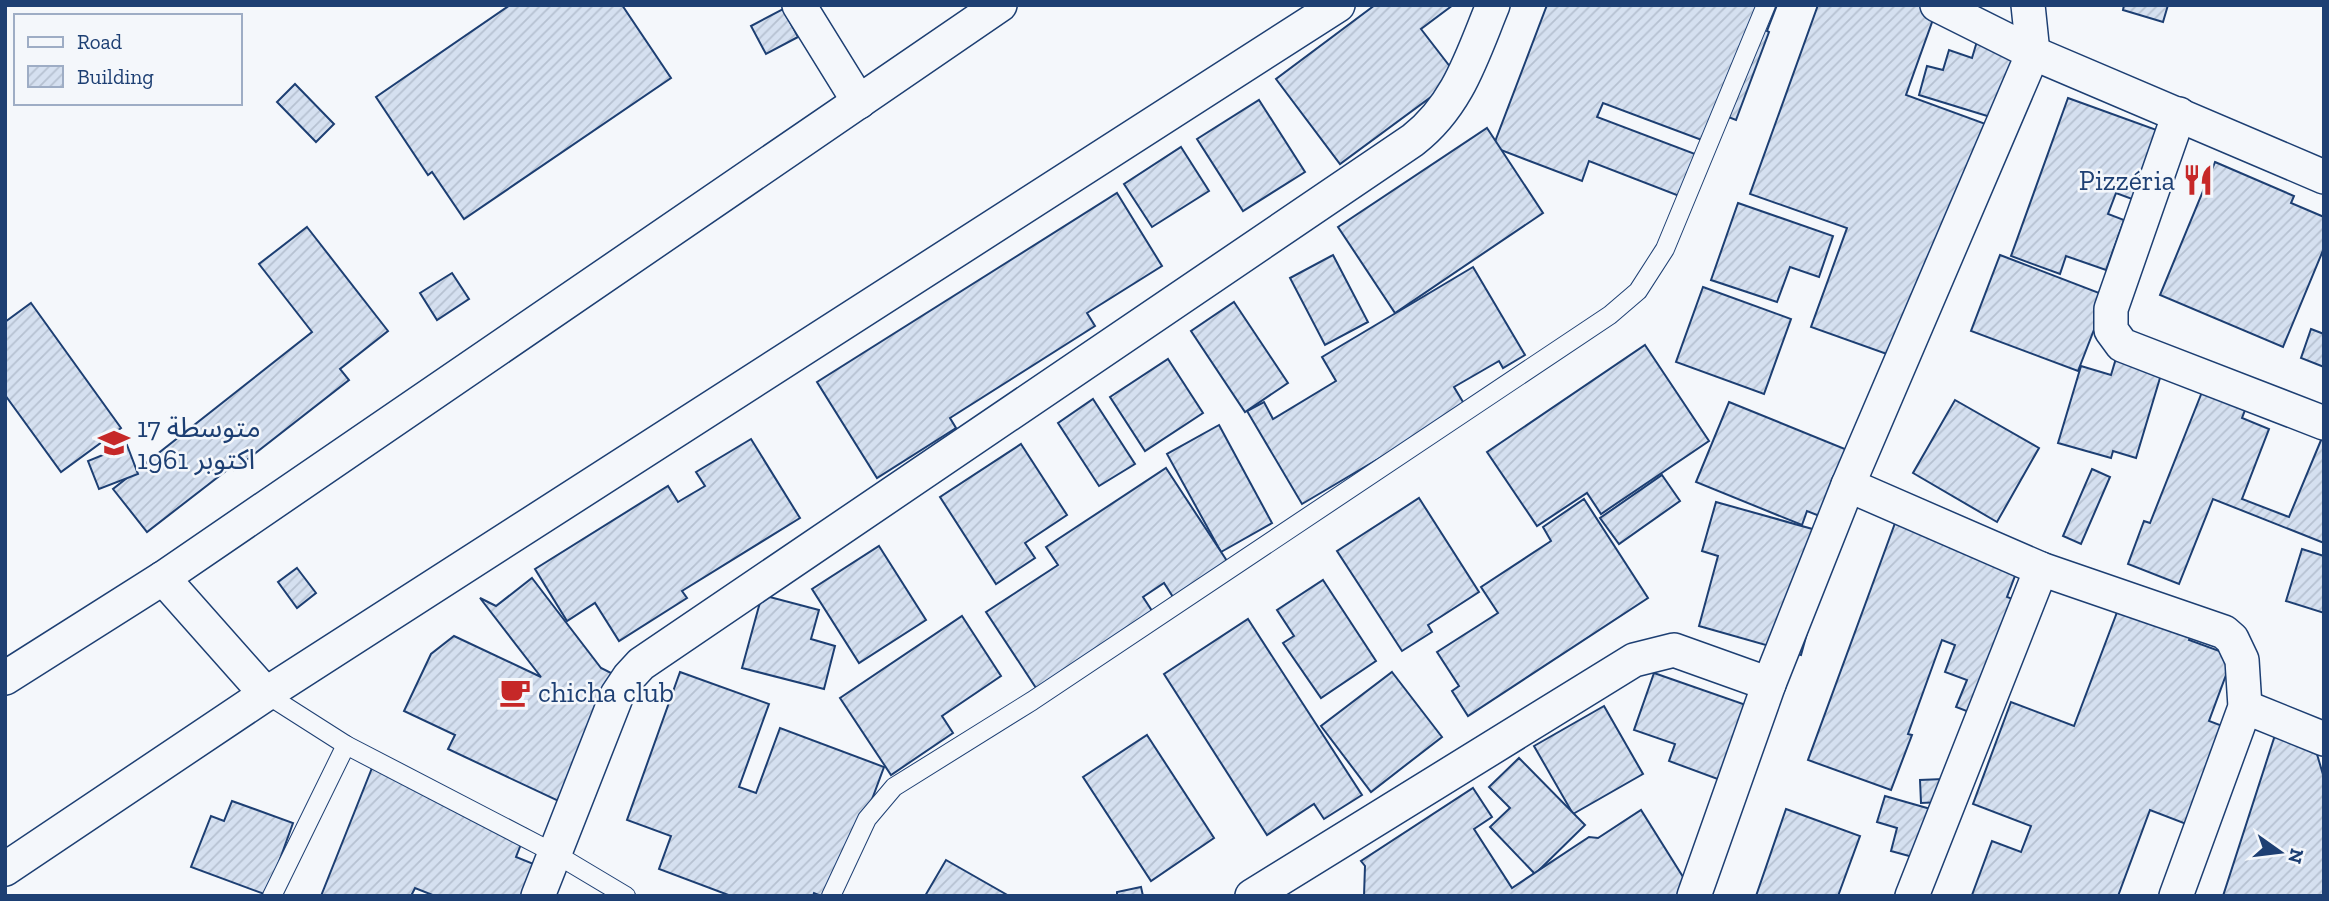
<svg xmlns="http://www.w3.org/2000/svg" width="2329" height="901" viewBox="0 0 2329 901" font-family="'Zilla Slab','Noto Sans Arabic',serif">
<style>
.building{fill:url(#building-hatch);stroke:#1d3f73;stroke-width:2}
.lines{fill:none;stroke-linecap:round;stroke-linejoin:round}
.service-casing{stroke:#1d3f73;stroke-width:20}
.minor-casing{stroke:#1d3f73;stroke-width:36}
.service{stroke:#f4f7fb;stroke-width:18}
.minor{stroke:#f4f7fb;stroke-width:33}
.labels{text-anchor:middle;stroke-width:5;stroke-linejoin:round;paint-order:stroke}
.poi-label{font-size:28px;fill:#1d3f73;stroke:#f4f7fb;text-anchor:start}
</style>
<defs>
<pattern id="building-hatch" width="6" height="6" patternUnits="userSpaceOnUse" patternTransform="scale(1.75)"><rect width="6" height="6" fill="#d5e0f0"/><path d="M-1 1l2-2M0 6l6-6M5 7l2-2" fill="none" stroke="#b6c1d1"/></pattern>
</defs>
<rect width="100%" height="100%" fill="#f4f7fb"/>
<g class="building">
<path d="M510,5H622L671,78L464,219L432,172L428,175L376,97Z"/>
<path d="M1375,5H1453L1421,29L1458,77L1340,164L1276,79Z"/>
<path d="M1547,5H1777L1767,31L1769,32L1736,120L1718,113L1707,142L1603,103L1597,117L1703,157L1687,199L1589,161L1582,181L1493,147Z"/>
<path d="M1818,5H1921L1936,11L1906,95L2002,130L1912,363L1811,327L1847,228L1750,194Z"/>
<path d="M2124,5H2168L2163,22L2123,10Z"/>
<path d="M783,9L798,37L766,54L751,26Z"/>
<path d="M1978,38L2018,51L1997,119L1919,95L1927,66L1943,70L1949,50L1972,58Z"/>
<path d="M295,84L334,124L316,142L277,102Z"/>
<path d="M2068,98L2176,137L2151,206L2116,193L2108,214L2124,220L2106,270L2066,256L2060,274L2011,256Z"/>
<path d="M1259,100L1305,172L1243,211L1197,139Z"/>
<path d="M1487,128L1543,213L1395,313L1338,227Z"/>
<path d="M1181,147L1209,191L1152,227L1124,184Z"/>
<path d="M2215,162L2294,196L2291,203L2324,217V248L2283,347L2160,295Z"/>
<path d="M1117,193L1162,266L1087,313L1095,326L950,418L956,428L877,478L817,382Z"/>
<path d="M1738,203L1833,236L1819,277L1790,267L1777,302L1711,280Z"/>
<path d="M307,227L388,331L340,369L349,380L234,470L231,467L147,532L113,489L312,332L259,264Z"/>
<path d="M1333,255L1368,322L1325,345L1290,278Z"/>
<path d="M2000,255L2107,296L2078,371L1971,331Z"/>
<path d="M1473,267L1525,355L1503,368L1499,361L1454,387L1466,407L1302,504L1247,411L1264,402L1273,419L1336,381L1322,357Z"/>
<path d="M452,273L469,299L437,320L420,293Z"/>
<path d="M1703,287L1791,319L1764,394L1676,362Z"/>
<path d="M1234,302L1288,383L1245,412L1191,331Z"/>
<path d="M31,303L121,428L61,472L5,395V322Z"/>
<path d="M2311,329L2324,334V367L2301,358Z"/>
<path d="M1645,345L1709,441L1601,514L1587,493L1537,526L1487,452Z"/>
<path d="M2120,345L2166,358L2136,458L2113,451L2111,458L2058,443L2081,366L2111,375Z"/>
<path d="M1168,359L1203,413L1145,451L1110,397Z"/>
<path d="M2206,382L2249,400L2242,418L2269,429L2242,499L2289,517L2324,433V543L2213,499L2179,584L2128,564L2144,521L2150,523Z"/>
<path d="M1093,399L1135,464L1099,486L1058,423Z"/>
<path d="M1955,400L2039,448L1997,522L1913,473Z"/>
<path d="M1729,402L1867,458L1840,524L1807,511L1802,525L1696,482Z"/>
<path d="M1219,425L1272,523L1221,552L1167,454Z"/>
<path d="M751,439L800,518L682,591L687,598L619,641L595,603L567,621L535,569L668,486L678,502L705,486L696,472Z"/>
<path d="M1021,444L1067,515L1025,543L1035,558L996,584L940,497Z"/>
<path d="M127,445L138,474L99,489L88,461Z"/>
<path d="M1166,468L1229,564L1175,600L1164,583L1143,597L1156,617L1040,694L986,612L1058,565L1046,547Z"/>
<path d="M2092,469L2110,477L2081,544L2063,536Z"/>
<path d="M1662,475L1680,501L1619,544L1600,518Z"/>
<path d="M1419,498L1479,592L1428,625L1432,632L1402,651L1337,551Z"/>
<path d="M1584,499L1648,598L1468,716L1452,691L1459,686L1437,652L1498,613L1481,587L1551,541L1543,527Z"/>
<path d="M1716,502L1834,535L1801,655L1699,626L1718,556L1702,551Z"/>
<path d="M1898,515L2021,560L2007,597L2018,601L1977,715L1956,707L1967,680L1945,672L1955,645L1942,640L1908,734L1912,735L1891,790L1808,760Z"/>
<path d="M879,546L926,620L859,663L812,589Z"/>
<path d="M2302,549L2324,556V613L2286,601Z"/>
<path d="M297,568L316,593L297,608L278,582Z"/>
<path d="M532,578L601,668L623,679L567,805L448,749L455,735L404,711L431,654L454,636L541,677L480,598L496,606Z"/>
<path d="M1323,580L1376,661L1321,698L1283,643L1294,636L1277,610Z"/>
<path d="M762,595L819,610L811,639L835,646L824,689L742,668Z"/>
<path d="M2119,607L2192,634L2189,640L2233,656L2209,721L2233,730L2194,827L2150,810L2118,896L1972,895L1992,841L2021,852L2031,826L1973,804L2011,702L2074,726Z"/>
<path d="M962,616L1001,676L942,716L953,733L891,775L840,698Z"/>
<path d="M1248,619L1362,795L1324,819L1314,804L1267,835L1164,674Z"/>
<path d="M680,672L769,704L739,787L756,793L780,728L884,767L836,896H821L814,893L813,896H731L659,869L671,836L627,820Z"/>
<path d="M1392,672L1442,737L1371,792L1321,726Z"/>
<path d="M1654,673L1769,713L1742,788L1669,761L1675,744L1634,730Z"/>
<path d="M1604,706L1643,774L1573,814L1534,746Z"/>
<path d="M2276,732L2314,744L2324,778V896H2223Z"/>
<path d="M1147,735L1214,838L1151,881L1083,777Z"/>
<path d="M1519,758L1585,825L1535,874L1490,827L1510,808L1489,787Z"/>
<path d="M372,768L527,829L516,857L546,869L536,896H435L415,888L411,896H321Z"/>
<path d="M1943,779V802L1921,803L1920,780Z"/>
<path d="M1473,788L1492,817L1474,829L1512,888L1589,837L1598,838L1641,810L1695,896H1364L1365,866L1361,861Z"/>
<path d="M1885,796L1934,810L1920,859L1891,851L1897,828L1877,822Z"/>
<path d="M232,801L293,823L267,895L191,867L211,816L224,821Z"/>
<path d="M1786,809L1860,836L1838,896H1756Z"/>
<path d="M946,860L1009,896H925Z"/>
<path d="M1141,887L1143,896H1117V892Z"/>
</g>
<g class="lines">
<defs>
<g id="service">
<path d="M266,694L346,745L554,853L626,896"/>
<path d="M272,896L346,745"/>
<path d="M831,896L867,819L894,787L1032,701L1610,315L1638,291L1665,249L1766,5"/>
</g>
<g id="minor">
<path d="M799,5L859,102"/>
<path d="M1937,5L2033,53L2324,177"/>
<path d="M2179,114L2111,309V330L2122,345L2324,423"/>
<path d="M1848,485L2041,569L2224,632L2232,639L2242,660L2245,707L2176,896"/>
<path d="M163,578L266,694"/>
<path d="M5,678L163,578L1000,5"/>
<path d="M2245,707L2324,739"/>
<path d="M5,869L266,694L1338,5"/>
<path d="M538,896L617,695L629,677L641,664L1413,140C1458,105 1472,56 1493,5"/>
<path d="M1252,896L1634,660L1674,650L1769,684"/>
<path d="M1694,896L1769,684L1848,485L2033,53L2028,5"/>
<path d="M1912,896L2041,569"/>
</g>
</defs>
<use href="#service" class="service-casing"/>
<use href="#minor" class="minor-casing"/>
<use href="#service" class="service"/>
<use href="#minor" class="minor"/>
</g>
<defs>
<symbol id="restaurant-bare" viewBox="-9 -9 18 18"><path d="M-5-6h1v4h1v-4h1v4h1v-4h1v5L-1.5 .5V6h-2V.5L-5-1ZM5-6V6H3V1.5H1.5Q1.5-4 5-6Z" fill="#c62828" stroke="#f4f7fb" stroke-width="2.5" paint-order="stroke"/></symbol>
<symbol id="school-bare" viewBox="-9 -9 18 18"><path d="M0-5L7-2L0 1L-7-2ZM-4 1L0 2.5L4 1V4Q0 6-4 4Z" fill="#c62828" stroke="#f4f7fb" stroke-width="2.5" paint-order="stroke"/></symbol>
<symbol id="cafe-bare" viewBox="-9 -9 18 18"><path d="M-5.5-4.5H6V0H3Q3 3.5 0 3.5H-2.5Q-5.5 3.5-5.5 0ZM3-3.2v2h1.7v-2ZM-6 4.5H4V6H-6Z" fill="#c62828" stroke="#f4f7fb" stroke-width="2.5" paint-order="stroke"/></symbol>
</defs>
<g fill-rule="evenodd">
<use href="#restaurant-bare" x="2176" y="158" width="44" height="44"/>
<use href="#school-bare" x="92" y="421" width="44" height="44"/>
<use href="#cafe-bare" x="493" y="670" width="44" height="44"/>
</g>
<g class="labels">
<g class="poi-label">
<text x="2175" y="190" text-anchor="end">Pizzéria</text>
<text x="137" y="437">متوسطة 17<tspan x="137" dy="32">اكتوبر 1961</tspan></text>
<text x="538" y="702">chicha club</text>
</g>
</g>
<rect width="2329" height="901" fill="none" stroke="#1d3f73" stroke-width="14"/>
<rect x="14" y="14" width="228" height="91" fill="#f4f7fb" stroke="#9eadc5" stroke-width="2"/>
<rect x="28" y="37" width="35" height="10" fill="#f4f7fb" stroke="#9eadc5" stroke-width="2"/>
<text x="77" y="49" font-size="21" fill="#1d3f73">Road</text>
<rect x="28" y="66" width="35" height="21" fill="url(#building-hatch)" stroke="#9eadc5" stroke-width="2"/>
<text x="77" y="84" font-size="21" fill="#1d3f73">Building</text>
<g transform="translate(2280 852) rotate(104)" stroke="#f4f7fb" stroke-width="5" paint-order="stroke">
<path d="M0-5L12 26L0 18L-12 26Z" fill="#1d3f73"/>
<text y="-10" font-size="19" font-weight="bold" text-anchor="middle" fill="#1d3f73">N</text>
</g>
</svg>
